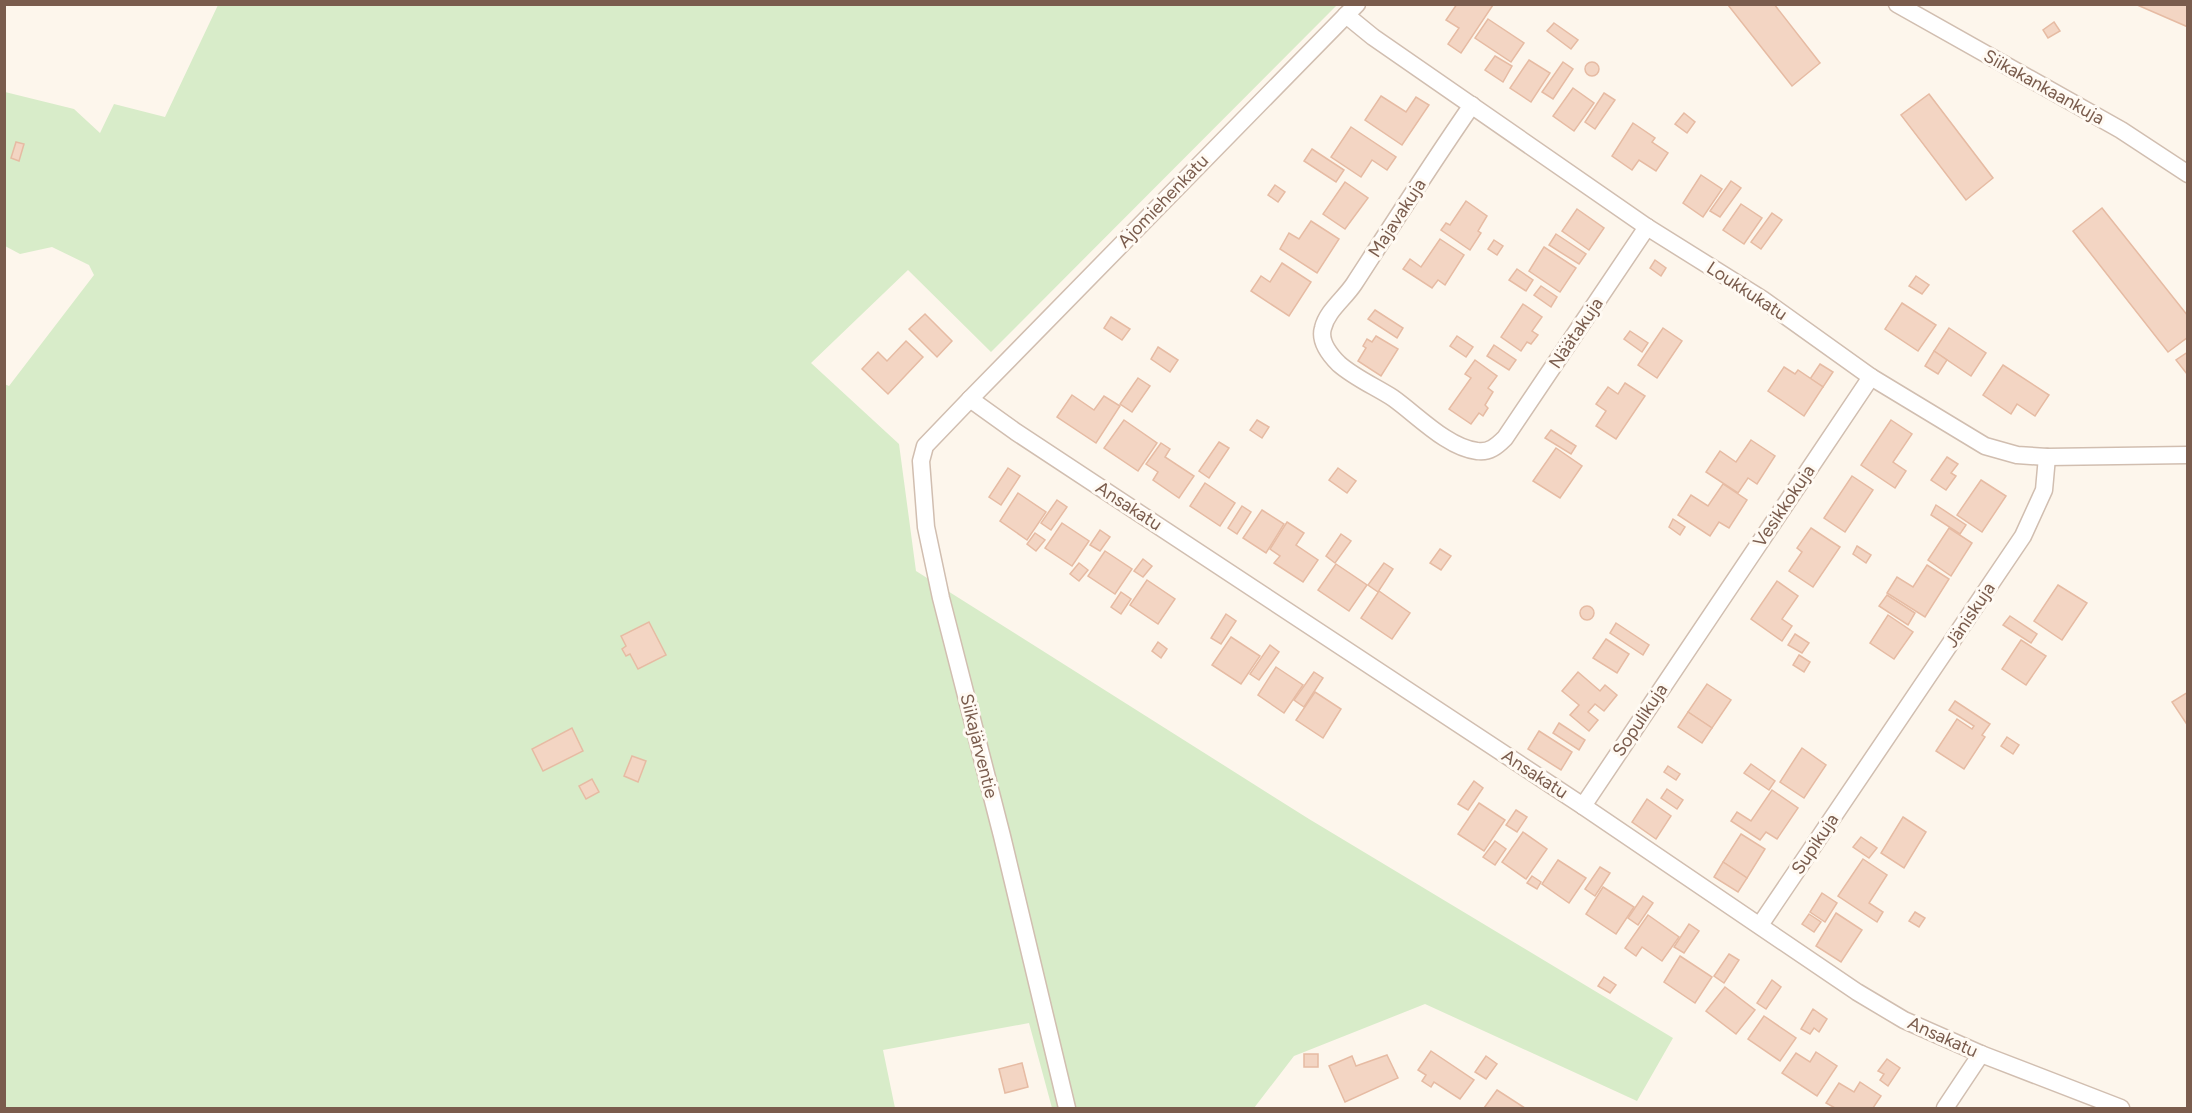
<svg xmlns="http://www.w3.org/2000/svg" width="2192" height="1113" viewBox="0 0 2192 1113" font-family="Figtree,sans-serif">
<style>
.green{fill:#d8ecc9}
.building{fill:#f3d5c3;stroke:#e6bba3;stroke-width:1.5}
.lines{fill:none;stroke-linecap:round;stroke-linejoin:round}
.street-casing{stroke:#d1beb0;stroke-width:19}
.street{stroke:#fff;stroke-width:16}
.labels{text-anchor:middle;stroke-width:6;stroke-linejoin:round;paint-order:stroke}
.street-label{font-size:18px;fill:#7a5c4d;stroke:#fffaf3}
</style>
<rect width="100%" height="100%" fill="#fdf6ec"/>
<path class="green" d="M218,5H1337L991,352L908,270L811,363L899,444L916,571L1309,819L1673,1038L1637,1101L1425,1004L1294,1056L1254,1108H1052L1029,1023L883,1050L895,1108H5L4,384L9,386L94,275L89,265L52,247L20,254L5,246V92L74,109L100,133L114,104L165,117Z"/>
<g class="building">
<path d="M1457,4L1493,5L1461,53L1448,44L1459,28L1446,20Z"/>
<path d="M1774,4L1820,63L1792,86L1728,5Z"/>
<path d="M2135,4H2188V27Z"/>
<path d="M1488,19L1524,43L1511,62L1475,38Z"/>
<path d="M2054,22L2060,31L2048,38L2043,30Z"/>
<path d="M1554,23L1578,40L1571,49L1547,31Z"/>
<path d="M1495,56L1512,66L1503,82L1485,70Z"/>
<path d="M1529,60L1550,73L1531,102L1510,88Z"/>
<path d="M1563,62L1573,69L1553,99L1542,92Z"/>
<circle cx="1592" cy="69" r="7"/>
<path d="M1573,88L1594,103L1574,131L1553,116Z"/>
<path d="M1604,93L1615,100L1595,129L1585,122Z"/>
<path d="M1929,94L1993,178L1966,200L1901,115Z"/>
<path d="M1381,96L1406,112L1416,97L1429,105L1402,145L1365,120Z"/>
<path d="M1684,113L1695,122L1687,133L1675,124Z"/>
<path d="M1633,123L1655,138L1652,142L1668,153L1656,171L1639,160L1632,170L1612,156Z"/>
<path d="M1351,127L1396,157L1387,170L1372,160L1361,177L1331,157Z"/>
<path d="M16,142L24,144L19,161L11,158Z"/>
<path d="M1312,149L1344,170L1336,182L1304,161Z"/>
<path d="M1701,175L1722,189L1703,217L1683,203Z"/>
<path d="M1731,181L1741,188L1720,217L1710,211Z"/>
<path d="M1345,182L1368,198L1345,229L1323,214Z"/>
<path d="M1275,185L1285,192L1278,202L1268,195Z"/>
<path d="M1466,201L1487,216L1478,231L1481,233L1470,250L1441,230L1446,223L1450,225Z"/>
<path d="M1741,204L1762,218L1744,244L1723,230Z"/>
<path d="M2102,208L2188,316V337L2168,352L2073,231Z"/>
<path d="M1577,209L1604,228L1589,250L1562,231Z"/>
<path d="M1772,213L1782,220L1761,249L1751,242Z"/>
<path d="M1311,221L1339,239L1317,273L1280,249L1289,233L1299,239Z"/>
<path d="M1556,234L1586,254L1579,264L1549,245Z"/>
<path d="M1440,239L1464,255L1445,285L1438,280L1432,288L1403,269L1410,259L1421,267Z"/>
<path d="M1494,240L1503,246L1497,255L1488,249Z"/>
<path d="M1544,247L1576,268L1560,292L1529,271Z"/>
<path d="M1655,260L1666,268L1661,276L1650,268Z"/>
<path d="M1282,263L1311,282L1289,316L1251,291L1261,276L1270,282Z"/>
<path d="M1517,269L1533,280L1526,291L1509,280Z"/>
<path d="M1916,276L1929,285L1922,294L1909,286Z"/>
<path d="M1541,286L1557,297L1551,307L1534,295Z"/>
<path d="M1902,303L1936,325L1918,351L1885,329Z"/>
<path d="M1523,304L1542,317L1532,331L1538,335L1531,344L1527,342L1521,351L1501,337Z"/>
<path d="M1375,310L1403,328L1397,338L1368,319Z"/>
<path d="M925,314L952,341L937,357L909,329Z"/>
<path d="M1111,317L1130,329L1122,340L1104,328Z"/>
<path d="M1663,328L1682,341L1657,378L1638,365Z"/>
<path d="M1949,328L1986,353L1971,376L1934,351Z"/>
<path d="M1630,331L1648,343L1642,352L1624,339Z"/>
<path d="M1376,336L1398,349L1381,376L1358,361L1366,348L1363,346L1367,339L1372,342Z"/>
<path d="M1457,336L1473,347L1466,357L1450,346Z"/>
<path d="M906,341L923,357L888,394L862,369L878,352L887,361Z"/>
<path d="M1494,345L1516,360L1509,370L1487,356Z"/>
<path d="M1158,347L1178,360L1170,372L1151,359Z"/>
<path d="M1934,351L1947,360L1938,374L1925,366Z"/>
<path d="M2188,352V374H2187L2176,360Z"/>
<path d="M1475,360L1497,376L1488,388L1493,392L1485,405L1488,408L1483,416L1479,413L1471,424L1449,409L1471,378L1465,374Z"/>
<path d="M1820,364L1833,372L1823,387L1810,379Z"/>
<path d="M2003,365L2049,395L2035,416L2017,404L2011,414L1983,395Z"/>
<path d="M1784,367L1795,374L1798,370L1823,387L1804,416L1768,391Z"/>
<path d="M1138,378L1150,386L1132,412L1120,404Z"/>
<path d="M1625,383L1645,396L1616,439L1596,426L1606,411L1596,404L1608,387L1618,394Z"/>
<path d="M1072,395L1094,410L1104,396L1120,406L1096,443L1057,417Z"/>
<path d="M1124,420L1157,443L1138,471L1104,448Z"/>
<path d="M1257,420L1269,427L1262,438L1250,430Z"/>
<path d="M1891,420L1912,434L1893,462L1906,471L1895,488L1861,465Z"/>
<path d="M1551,430L1576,446L1571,454L1545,438Z"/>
<path d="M1751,440L1775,456L1757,484L1748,478L1738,493L1706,472L1720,451L1736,462Z"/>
<path d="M1219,442L1229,448L1209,478L1199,471Z"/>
<path d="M1161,443L1170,449L1165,457L1194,476L1179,498L1153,480L1158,472L1146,464Z"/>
<path d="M1556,448L1582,466L1560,498L1533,481Z"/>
<path d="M1947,457L1958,464L1951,473L1956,476L1946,490L1931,480Z"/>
<path d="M1008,468L1020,476L1001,505L989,497Z"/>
<path d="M1338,468L1356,481L1347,493L1329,480Z"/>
<path d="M1852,476L1873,490L1845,532L1824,518Z"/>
<path d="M1981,480L2006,496L1982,532L1957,515Z"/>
<path d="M1205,483L1235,503L1220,526L1190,506Z"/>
<path d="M1723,484L1747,500L1729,528L1719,522L1710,536L1678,515L1691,495L1708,506Z"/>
<path d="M1018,493L1046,512L1027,540L1000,521Z"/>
<path d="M1057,500L1067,507L1051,530L1041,523Z"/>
<path d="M1936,505L1966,525L1960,534L1931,515Z"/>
<path d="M1242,506L1251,512L1237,534L1228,528Z"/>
<path d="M1262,510L1284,524L1266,553L1243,538Z"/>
<path d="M1673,519L1685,527L1680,535L1669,527Z"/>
<path d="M1287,522L1304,533L1296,545L1318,560L1303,582L1274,563L1280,556L1270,549Z"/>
<path d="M1062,523L1089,541L1072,566L1045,548Z"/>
<path d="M1811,528L1840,547L1813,587L1789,571L1802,552L1797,548Z"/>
<path d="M1949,528L1972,543L1951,576L1928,560Z"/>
<path d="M1100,530L1110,537L1100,551L1090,545Z"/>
<path d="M1035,533L1045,540L1036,551L1027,544Z"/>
<path d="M1341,534L1351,541L1335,563L1326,556Z"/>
<path d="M1857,546L1871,555L1866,563L1853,554Z"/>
<path d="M1440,549L1451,556L1441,570L1430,563Z"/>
<path d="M1105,551L1132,569L1115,594L1088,576Z"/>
<path d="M1143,559L1152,566L1143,577L1134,571Z"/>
<path d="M1079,563L1088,570L1079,581L1070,574Z"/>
<path d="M1384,563L1393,569L1378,592L1368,585Z"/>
<path d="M1336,564L1367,585L1349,611L1318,590Z"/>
<path d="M1927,565L1949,579L1925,617L1887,593L1897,577L1913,587Z"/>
<path d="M1147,580L1175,599L1158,624L1130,605Z"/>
<path d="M1777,581L1798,596L1782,619L1792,626L1782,641L1751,619Z"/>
<path d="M2058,585L2087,603L2062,640L2034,621Z"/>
<path d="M1379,591L1410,613L1392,639L1361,618Z"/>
<path d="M1121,592L1131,599L1121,614L1111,607Z"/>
<path d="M1887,595L1915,613L1908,625L1879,606Z"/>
<circle cx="1587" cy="613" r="7"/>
<path d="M1226,614L1236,621L1221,644L1211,638Z"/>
<path d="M1888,615L1913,632L1894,659L1870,643Z"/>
<path d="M2010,616L2037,634L2031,643L2003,625Z"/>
<path d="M649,622L666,655L638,669L630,654L626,656L622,649L626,646L621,636Z"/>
<path d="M1616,623L1649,645L1643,655L1610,633Z"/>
<path d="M1795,634L1809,643L1802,653L1788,645Z"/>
<path d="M1231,637L1260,656L1241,684L1212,665Z"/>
<path d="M1606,639L1629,654L1617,673L1593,658Z"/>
<path d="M2021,640L2046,656L2026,685L2002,669Z"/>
<path d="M1158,642L1167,649L1161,658L1152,651Z"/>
<path d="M1270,645L1279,652L1259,680L1250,674Z"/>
<path d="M1799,655L1810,662L1804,672L1793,665Z"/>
<path d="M1276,667L1303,685L1284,713L1258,695Z"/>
<path d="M1314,672L1323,678L1304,707L1294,700Z"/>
<path d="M1578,672L1600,691L1605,685L1617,695L1604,711L1595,704L1588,712L1598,720L1589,731L1570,715L1579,705L1562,691Z"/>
<path d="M1707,684L1731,700L1712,728L1688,712Z"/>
<path d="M1315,692L1341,709L1323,738L1296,720Z"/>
<path d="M2188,692V726L2172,702Z"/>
<path d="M1955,701L1990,724L1982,735L1985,737L1964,769L1936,751L1957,719L1972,729L1974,726L1949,710Z"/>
<path d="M1688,712L1712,728L1702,743L1678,727Z"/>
<path d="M1559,723L1585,740L1579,750L1553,733Z"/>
<path d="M572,728L583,751L543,771L532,749Z"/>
<path d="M1539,731L1572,752L1561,770L1528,749Z"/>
<path d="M2007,737L2019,745L2013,754L2001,746Z"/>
<path d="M1802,748L1826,765L1804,798L1780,782Z"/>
<path d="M632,756L646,761L638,782L624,776Z"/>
<path d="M1751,764L1775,781L1769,790L1744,773Z"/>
<path d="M1668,766L1680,774L1676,780L1664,772Z"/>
<path d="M592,779L599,792L586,799L579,786Z"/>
<path d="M1474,781L1483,788L1468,810L1458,804Z"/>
<path d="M1667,789L1683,800L1677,809L1661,798Z"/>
<path d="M1772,790L1798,808L1777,839L1766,832L1760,840L1731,821L1737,812L1751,821Z"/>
<path d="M1647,799L1671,816L1656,839L1632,822Z"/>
<path d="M1479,803L1505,820L1484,851L1458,834Z"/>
<path d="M1516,810L1527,817L1517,832L1506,825Z"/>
<path d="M1903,817L1926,832L1904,868L1881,853Z"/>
<path d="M1523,832L1547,849L1526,879L1502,862Z"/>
<path d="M1741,834L1765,849L1747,878L1723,862Z"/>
<path d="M1861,837L1877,848L1869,858L1853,847Z"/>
<path d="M1495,841L1506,849L1495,865L1483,857Z"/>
<path d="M1863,859L1887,875L1869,903L1883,912L1877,922L1838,896Z"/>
<path d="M1558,860L1586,878L1569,903L1542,884Z"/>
<path d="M1723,862L1747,878L1738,892L1714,877Z"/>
<path d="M1600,867L1610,873L1595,896L1585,889Z"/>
<path d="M1532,876L1541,882L1537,889L1527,883Z"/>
<path d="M1603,887L1634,907L1616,934L1586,914Z"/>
<path d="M1822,893L1837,903L1825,922L1810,912Z"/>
<path d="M1643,896L1653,903L1638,925L1628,918Z"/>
<path d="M1915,912L1925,918L1919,927L1909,921Z"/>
<path d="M1836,913L1862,930L1841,962L1816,946Z"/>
<path d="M1809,914L1821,922L1814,932L1802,924Z"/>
<path d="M1648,915L1679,937L1662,961L1642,947L1636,956L1625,948Z"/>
<path d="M1689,924L1699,931L1684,953L1674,947Z"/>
<path d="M1729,954L1739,960L1724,983L1714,976Z"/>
<path d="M1680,956L1712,977L1695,1003L1664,982Z"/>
<path d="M1604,977L1616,985L1610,993L1598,986Z"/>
<path d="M1772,980L1781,987L1766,1009L1757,1003Z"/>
<path d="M1725,987L1755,1010L1736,1034L1706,1011Z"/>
<path d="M1813,1009L1827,1019L1819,1032L1814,1028L1810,1034L1801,1029Z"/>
<path d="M1764,1016L1796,1038L1780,1061L1748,1039Z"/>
<path d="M1431,1051L1474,1080L1460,1099L1434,1082L1431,1087L1422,1081L1426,1075L1418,1070Z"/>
<path d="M1816,1052L1837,1066L1817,1096L1782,1073L1796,1053L1810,1062Z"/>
<rect x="1304" y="1054" width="14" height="13"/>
<path d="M1387,1055L1398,1078L1345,1102L1329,1066L1352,1056L1356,1066Z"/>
<path d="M1486,1056L1497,1064L1486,1079L1475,1072Z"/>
<path d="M1887,1059L1900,1068L1888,1086L1880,1080L1884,1074L1878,1071Z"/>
<path d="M1022,1063L1028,1087L1005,1093L999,1069Z"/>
<path d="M1860,1082L1881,1096L1873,1108H1835L1826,1103L1839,1083L1854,1092Z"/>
<path d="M1497,1090L1525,1108H1484Z"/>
</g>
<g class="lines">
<defs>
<g id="street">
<path d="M1897,4L2121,130L2188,174"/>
<path d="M1346,15L1373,37L1647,227L1762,299L1871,377L1985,446L2017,455L2047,457L2188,455"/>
<path d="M1472,105C1431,164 1393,224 1354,284C1344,299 1327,311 1323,328C1319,341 1330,355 1339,364C1355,378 1376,387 1393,398C1417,415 1448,448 1477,451C1489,453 1497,446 1505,438L1647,227"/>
<path d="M970,399L1016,432L1583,806L1857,992L1904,1020L1981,1054L2121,1108"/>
<path d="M1583,806L1871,377"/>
<path d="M1760,925L2023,536L2044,490L2047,457"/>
<path d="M1067,1108L1002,836L941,598L926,527L921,461L925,446L973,396L1357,4"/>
<path d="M1945,1108L1981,1054"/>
</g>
</defs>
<use href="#street" class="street-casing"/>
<use href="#street" class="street"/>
</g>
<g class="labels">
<g class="street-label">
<text transform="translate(2044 87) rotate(29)" y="6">Siikakankaankuja</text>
<text transform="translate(1163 201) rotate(-46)" y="6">Ajomiehenkatu</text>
<text transform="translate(1397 218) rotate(-57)" y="6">Majavakuja</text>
<text transform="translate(1747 291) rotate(33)" y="6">Loukkukatu</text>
<text transform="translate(1576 333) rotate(-56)" y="6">Näätakuja</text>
<text transform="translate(1129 506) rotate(33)" y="6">Ansakatu</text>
<text transform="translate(1784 506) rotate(-56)" y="6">Vesikkokuja</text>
<text transform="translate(1970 615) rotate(-56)" y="6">Jäniskuja</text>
<text transform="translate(1640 720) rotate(-56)" y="6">Sopulikuja</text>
<text transform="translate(979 746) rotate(76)" y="6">Siikajärventie</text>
<text transform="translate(1535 774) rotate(33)" y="6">Ansakatu</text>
<text transform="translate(1815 844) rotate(-56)" y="6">Supikuja</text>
<text transform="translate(1943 1037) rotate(24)" y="6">Ansakatu</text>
</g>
</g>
<rect width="2192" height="1113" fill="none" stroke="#7a5c4d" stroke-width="12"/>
</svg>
